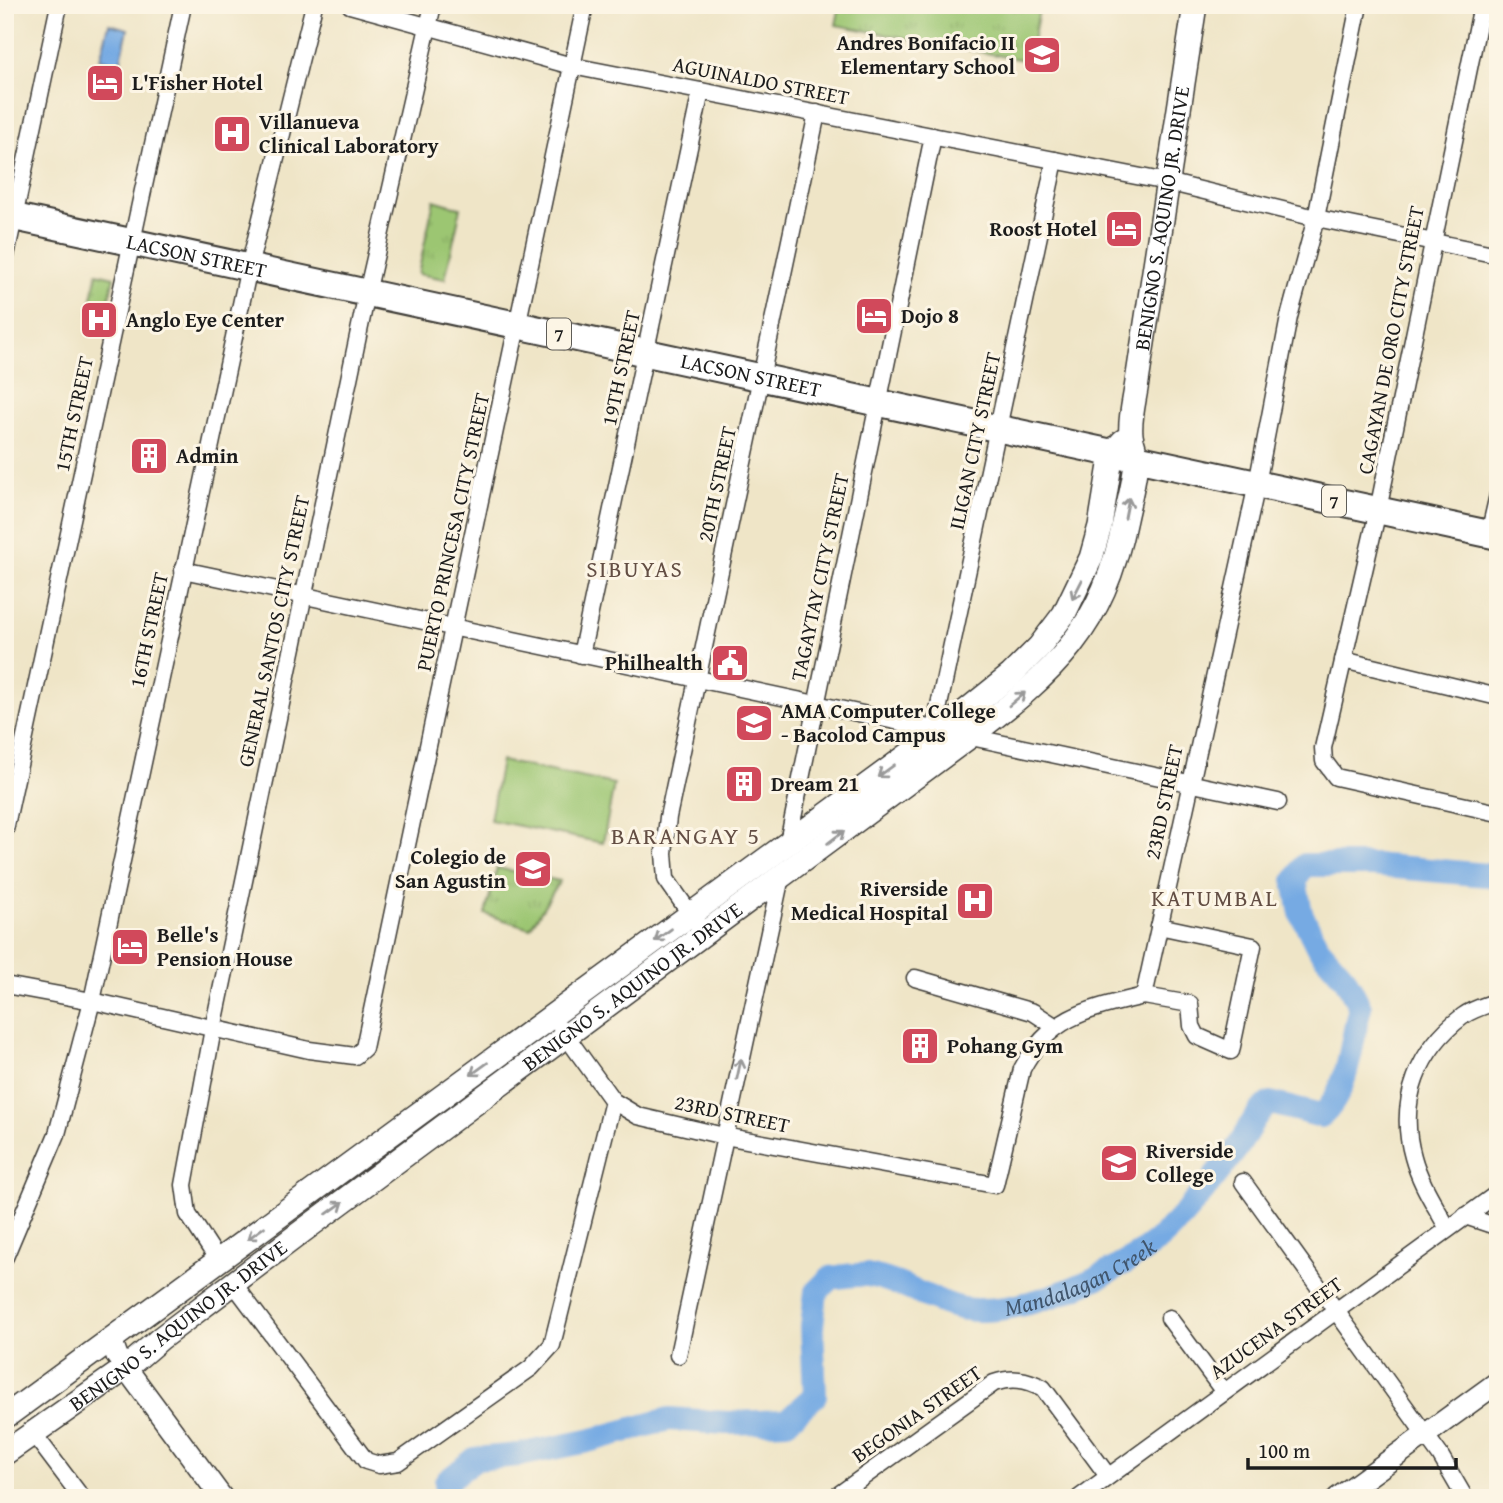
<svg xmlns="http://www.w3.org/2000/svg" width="1503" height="1503" viewBox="0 0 1503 1503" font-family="'Gentium Book Plus',serif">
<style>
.grass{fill:url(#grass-tufts);stroke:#5c7147;stroke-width:2}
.park{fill:#9cc672;stroke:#5c7147;stroke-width:2}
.water{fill:#76aae3;stroke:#496380;stroke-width:2}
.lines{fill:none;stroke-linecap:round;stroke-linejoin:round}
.river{stroke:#76aae3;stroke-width:24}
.minor-casing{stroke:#3c3a36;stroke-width:19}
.tertiary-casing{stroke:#3c3a36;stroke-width:24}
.secondary-casing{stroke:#3c3a36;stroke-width:26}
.primary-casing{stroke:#3c3a36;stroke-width:30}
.minor{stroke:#fff;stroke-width:16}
.tertiary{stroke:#fff;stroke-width:21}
.secondary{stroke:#fff;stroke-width:23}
.primary{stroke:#fff;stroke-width:26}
.oneway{stroke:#999}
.labels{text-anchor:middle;stroke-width:6;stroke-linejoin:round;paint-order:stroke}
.shield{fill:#fcf5e5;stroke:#5f5d58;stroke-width:2}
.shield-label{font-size:19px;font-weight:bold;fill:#1c1c1c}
.poi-label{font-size:21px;font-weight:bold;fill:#1c1c1c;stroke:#fcf5e5;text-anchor:start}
.street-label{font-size:21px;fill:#1c1c1c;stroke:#fcf5e5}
.neighbourhood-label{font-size:23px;letter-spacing:2px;fill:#634e44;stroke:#fcf5e5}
.water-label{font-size:23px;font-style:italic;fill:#40556c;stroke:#fcf5e5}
.quarter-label{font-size:24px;letter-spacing:2px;fill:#634e44;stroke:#fcf5e5}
</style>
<defs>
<pattern id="grass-tufts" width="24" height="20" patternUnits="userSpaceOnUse" patternTransform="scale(1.75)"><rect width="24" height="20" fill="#9cc672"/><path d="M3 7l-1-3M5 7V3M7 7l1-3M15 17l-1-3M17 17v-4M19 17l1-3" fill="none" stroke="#86aa62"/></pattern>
</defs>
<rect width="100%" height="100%" fill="#fcf5e5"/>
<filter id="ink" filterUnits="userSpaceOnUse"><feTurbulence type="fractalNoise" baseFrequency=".0143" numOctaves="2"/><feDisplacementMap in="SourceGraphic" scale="14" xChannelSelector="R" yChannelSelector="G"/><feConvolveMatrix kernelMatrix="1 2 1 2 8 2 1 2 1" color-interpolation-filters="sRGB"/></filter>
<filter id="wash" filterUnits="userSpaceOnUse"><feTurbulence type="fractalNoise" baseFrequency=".00686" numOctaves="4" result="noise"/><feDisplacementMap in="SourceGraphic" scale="28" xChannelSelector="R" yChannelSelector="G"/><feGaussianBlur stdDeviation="1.57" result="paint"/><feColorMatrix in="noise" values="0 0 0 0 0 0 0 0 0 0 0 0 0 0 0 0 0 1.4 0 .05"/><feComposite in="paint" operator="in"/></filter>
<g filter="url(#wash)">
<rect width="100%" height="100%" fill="#efe5c7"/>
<g class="grass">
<path d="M840,5H1040L1029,61L836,25Z"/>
<path d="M434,200L461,208L445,279L418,274Z"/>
<path d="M97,273L114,277L105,317L89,314Z"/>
<path d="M497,868L560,881L530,928L485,914Z"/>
</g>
<path class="park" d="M501,761L614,784L603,843L490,820Z"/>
<path class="water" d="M109,24L128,29L120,64L100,59Z"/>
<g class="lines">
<path class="river" id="s1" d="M447,1498L446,1482L475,1459L519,1455L588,1441L669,1419L727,1423L787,1421L815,1396L812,1326L816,1292L830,1278C841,1277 855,1274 867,1275C898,1280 926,1299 956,1307C1014,1323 1129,1271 1169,1230C1194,1205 1216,1176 1237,1148C1249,1132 1253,1113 1271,1103L1321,1116C1349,1093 1351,1041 1360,1007L1345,978L1317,946L1301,913L1295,881L1305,865H1373L1498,876"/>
</g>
</g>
<g filter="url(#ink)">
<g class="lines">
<defs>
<g id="minor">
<path d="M350,5L572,66L1167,182L1316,218L1498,255"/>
<path d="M1482,5L1378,510L1323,748L1324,761L1336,777L1498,813"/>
<path d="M5,260L59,5"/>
<path d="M1489,534L1498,495"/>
<path d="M183,570L1278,802"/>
<path d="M581,655L701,91"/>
<path d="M1343,660L1498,697"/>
<path d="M934,729L1055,160"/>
<path d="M5,830L183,5"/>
<path d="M787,847L933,136"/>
<path d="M705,935L666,879L664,853L668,817L817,113"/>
<path d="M915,978L1033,1012L1056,1027"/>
<path d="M5,985L92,1001L309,1050L355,1056L364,1048L585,5"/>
<path d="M1144,996L1190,1004L1192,1026L1197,1036L1231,1051L1253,946L1159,926"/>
<path d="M561,1029L613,1101L638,1116L724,1136L995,1185L1022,1069C1050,1015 1090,1009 1144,996L1257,484L1289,317L1316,218L1359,5"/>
<path d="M1243,1182L1440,1455L1465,1498"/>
<path d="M1465,1216L1498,1227"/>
<path d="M1448,1229C1435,1205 1420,1183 1413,1157C1397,1101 1419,1049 1463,1016C1472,1009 1487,1005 1498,1001"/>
<path d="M5,1257L57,1134L92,1001L249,267L314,5"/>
<path d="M218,1260L188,1214L184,1185L213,1029L367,293L433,5"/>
<path d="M234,1284L366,1461L379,1465L398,1462L531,1368L552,1345L613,1101"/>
<path d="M1169,1318L1224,1392"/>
<path d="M678,1355L782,872"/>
<path d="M33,1433L82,1498"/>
<path d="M834,1498L994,1383C1012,1377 1026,1379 1043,1388L1108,1476"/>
<path d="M1079,1498L1498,1193"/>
</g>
<g id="tertiary">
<path d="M111,1339L117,1356L222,1498"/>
<path d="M1338,1498L1498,1382"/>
</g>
<g id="secondary">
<path d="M5,1417L941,731L1011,675L1039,647L1064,614L1091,558L1100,526L1112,453L1123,441"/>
<path id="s2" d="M5,1453L126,1368L161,1338L300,1233L969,737C1056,671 1103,629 1125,519C1129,500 1135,480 1136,461C1137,452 1132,444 1131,435C1129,419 1135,398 1137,382L1195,5"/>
</g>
<g id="primary">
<path id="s3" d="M5,215L1498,536"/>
</g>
</defs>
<use href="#minor" class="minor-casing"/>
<use href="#tertiary" class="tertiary-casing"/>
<use href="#secondary" class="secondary-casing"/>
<use href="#primary" class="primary-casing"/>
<use href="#minor" class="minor"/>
<use href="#tertiary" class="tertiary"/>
<use href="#secondary" class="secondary"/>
<use href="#primary" class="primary"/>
</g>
<defs><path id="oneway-shaft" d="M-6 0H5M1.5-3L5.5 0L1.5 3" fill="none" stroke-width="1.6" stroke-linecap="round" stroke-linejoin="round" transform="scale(1.75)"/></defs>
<g class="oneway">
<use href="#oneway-shaft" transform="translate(1127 508) rotate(-79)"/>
<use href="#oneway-shaft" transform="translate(1077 590) rotate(117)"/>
<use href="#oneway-shaft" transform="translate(1017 699) rotate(-40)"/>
<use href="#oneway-shaft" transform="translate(886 771) rotate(144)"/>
<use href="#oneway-shaft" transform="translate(836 837) rotate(-37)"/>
<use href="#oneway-shaft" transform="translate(663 935) rotate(144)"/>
<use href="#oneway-shaft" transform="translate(479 1069) rotate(144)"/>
<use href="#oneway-shaft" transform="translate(739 1069) rotate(-78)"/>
<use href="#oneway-shaft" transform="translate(335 1208) rotate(-36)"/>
<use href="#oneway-shaft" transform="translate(256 1233) rotate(144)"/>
</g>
</g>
<defs>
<symbol id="school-square" viewBox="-11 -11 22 22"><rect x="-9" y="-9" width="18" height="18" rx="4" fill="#d1495b" stroke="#fcf5e5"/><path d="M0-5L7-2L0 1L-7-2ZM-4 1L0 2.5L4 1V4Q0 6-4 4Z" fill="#fff"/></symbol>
<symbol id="hotel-square" viewBox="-11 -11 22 22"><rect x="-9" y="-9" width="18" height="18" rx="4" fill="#d1495b" stroke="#fcf5e5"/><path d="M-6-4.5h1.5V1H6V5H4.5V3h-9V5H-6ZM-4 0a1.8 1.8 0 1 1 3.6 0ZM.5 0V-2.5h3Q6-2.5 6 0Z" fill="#fff"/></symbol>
<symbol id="hospital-square" viewBox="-11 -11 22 22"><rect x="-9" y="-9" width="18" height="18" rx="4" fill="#d1495b" stroke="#fcf5e5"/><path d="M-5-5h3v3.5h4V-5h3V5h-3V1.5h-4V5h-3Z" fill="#fff"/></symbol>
<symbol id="building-square" viewBox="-11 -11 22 22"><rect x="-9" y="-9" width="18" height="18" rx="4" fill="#d1495b" stroke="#fcf5e5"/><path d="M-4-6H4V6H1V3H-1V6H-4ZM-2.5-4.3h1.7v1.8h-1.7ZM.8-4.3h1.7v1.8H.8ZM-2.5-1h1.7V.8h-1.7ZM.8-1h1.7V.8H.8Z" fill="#fff"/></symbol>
<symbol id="civic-square" viewBox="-11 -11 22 22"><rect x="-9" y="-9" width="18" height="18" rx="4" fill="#d1495b" stroke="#fcf5e5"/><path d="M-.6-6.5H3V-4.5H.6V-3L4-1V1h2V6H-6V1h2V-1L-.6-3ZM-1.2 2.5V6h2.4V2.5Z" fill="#fff"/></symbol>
<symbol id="university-square" viewBox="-11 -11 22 22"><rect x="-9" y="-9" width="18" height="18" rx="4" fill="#d1495b" stroke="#fcf5e5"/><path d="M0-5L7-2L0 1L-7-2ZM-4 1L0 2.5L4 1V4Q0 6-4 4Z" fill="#fff"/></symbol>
</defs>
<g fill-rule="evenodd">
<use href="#school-square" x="1020" y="33" width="44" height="44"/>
<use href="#hotel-square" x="83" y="61" width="44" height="44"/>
<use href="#hospital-square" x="210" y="112" width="44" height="44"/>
<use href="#hotel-square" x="1102" y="207" width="44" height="44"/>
<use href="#hotel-square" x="852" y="294" width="44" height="44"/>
<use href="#hospital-square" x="77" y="298" width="44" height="44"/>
<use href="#building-square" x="127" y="434" width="44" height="44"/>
<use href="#civic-square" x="708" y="641" width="44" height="44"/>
<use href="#university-square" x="732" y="701" width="44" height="44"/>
<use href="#building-square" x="722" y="762" width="44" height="44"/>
<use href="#university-square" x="511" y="847" width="44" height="44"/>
<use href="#hospital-square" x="953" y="879" width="44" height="44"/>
<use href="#hotel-square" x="108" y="925" width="44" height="44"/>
<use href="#building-square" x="898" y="1024" width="44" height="44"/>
<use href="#university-square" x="1097" y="1141" width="44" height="44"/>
</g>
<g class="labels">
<g class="shield">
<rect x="547" y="318.5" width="24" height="31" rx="5"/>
<rect x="1322" y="485.5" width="24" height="31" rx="5"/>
</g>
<g class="shield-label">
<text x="559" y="341">7</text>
<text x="1334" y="508">7</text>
</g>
<g class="poi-label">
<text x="1015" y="50" text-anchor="end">Andres Bonifacio II<tspan x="1015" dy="24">Elementary School</tspan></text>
<text x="132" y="90">L'Fisher Hotel</text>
<text x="259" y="129">Villanueva<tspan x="259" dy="24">Clinical Laboratory</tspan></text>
<text x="1097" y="236" text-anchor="end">Roost Hotel</text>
<text x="901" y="323">Dojo 8</text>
<text x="126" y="327">Anglo Eye Center</text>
<text x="176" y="463">Admin</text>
<text x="703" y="670" text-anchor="end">Philhealth</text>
<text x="781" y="718">AMA Computer College<tspan x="781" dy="24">- Bacolod Campus</tspan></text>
<text x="771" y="791">Dream 21</text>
<text x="506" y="864" text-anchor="end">Colegio de<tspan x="506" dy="24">San Agustin</tspan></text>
<text x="948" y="896" text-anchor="end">Riverside<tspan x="948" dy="24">Medical Hospital</tspan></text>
<text x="157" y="942">Belle's<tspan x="157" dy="24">Pension House</tspan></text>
<text x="947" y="1053">Pohang Gym</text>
<text x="1146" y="1158">Riverside<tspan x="1146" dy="24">College</tspan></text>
</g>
<g class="street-label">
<text transform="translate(761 81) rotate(11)" y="7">AGUINALDO STREET</text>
<text dy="7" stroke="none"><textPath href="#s2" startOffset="1782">BENIGNO S. AQUINO JR. DRIVE</textPath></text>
<text dy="7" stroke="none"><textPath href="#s3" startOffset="196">LACSON STREET</textPath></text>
<text transform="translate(1391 340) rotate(-79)" y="7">CAGAYAN DE ORO CITY STREET</text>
<text transform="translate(621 368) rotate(-78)" y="7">19TH STREET</text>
<text dy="7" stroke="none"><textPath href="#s3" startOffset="763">LACSON STREET</textPath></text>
<text transform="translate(74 414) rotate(-78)" y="7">15TH STREET</text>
<text transform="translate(975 441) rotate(-78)" y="7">ILIGAN CITY STREET</text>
<text transform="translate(717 484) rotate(-78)" y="7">20TH STREET</text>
<text transform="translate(453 532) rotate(-78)" y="7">PUERTO PRINCESA CITY STREET</text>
<text transform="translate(820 577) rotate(-78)" y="7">TAGAYTAY CITY STREET</text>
<text transform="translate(149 630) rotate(-78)" y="7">16TH STREET</text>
<text transform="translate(274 631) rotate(-78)" y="7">GENERAL SANTOS CITY STREET</text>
<text transform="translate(1164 802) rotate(-78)" y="7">23RD STREET</text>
<text dy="7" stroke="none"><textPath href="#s2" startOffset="782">BENIGNO S. AQUINO JR. DRIVE</textPath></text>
<text transform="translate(732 1114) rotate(12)" y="7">23RD STREET</text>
<text dy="7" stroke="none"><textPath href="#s2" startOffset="215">BENIGNO S. AQUINO JR. DRIVE</textPath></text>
<text transform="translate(1276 1328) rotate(-36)" y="7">AZUCENA STREET</text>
<text transform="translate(917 1414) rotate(-35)" y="7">BEGONIA STREET</text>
</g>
<g class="neighbourhood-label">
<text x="635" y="577">SIBUYAS</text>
<text x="1215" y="906">KATUMBAL</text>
</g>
<g class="water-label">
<text dy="8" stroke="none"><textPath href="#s1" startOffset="794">Mandalagan Creek</textPath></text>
</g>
<g class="quarter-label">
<text x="686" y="844">BARANGAY 5</text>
</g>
</g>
<rect width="1503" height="1503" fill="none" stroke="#fcf5e5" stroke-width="28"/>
<path d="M1248 1458v10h208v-10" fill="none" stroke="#1c1c1c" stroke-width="3.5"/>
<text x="1258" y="1458" font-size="21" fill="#1c1c1c" stroke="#fcf5e5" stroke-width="5" paint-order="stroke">100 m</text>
</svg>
